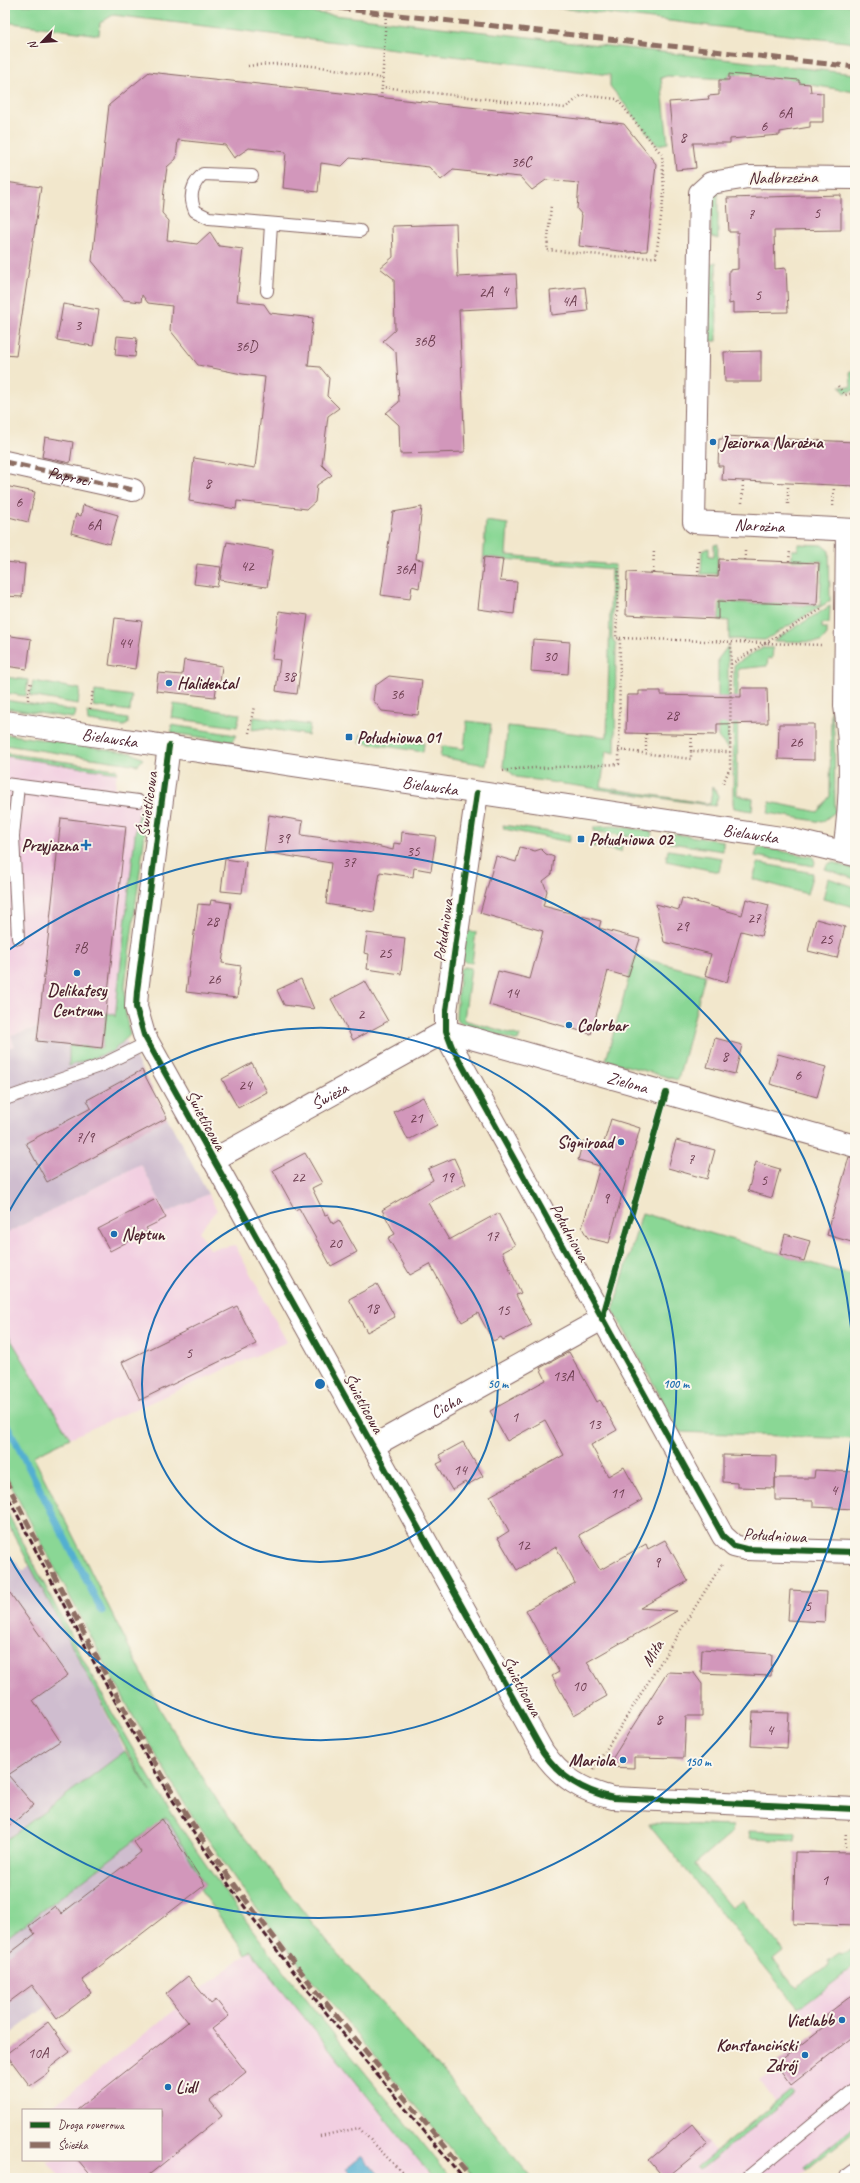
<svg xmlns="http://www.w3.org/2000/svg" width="860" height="2183" viewBox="0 0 860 2183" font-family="Caveat,sans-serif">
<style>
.built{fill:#f2cfe1}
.industrial{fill:#cfbdcf}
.green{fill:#8ad795;stroke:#6a7b60}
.water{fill:#53afd1;stroke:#4e677e}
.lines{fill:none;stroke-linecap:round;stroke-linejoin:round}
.stream{stroke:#53afd1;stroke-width:7}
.building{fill:#d297bb}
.service-casing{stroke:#856563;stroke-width:14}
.minor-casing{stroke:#856563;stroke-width:24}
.tertiary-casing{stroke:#856563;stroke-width:24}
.secondary-casing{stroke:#856563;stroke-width:24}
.path{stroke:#856563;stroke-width:2.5;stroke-dasharray:1 3;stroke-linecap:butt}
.service{stroke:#fff;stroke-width:12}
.minor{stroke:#fff;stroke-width:22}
.tertiary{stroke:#fff;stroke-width:22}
.secondary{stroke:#fff;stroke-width:22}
.rail{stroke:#4a1f2b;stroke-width:3;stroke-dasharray:6 3;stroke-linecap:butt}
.quiet{stroke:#8d6e63;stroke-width:5;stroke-dasharray:10 5;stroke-linecap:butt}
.cycleway-casing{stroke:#fbf7ec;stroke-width:8}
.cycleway{stroke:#1b5e20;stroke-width:6}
.ring{fill:none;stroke:#1f6fb2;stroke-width:2}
.poi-dot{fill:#1f6fb2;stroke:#fbf7ec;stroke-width:1.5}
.labels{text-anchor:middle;stroke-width:4;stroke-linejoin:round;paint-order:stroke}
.number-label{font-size:15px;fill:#6c3d4f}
.street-label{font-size:17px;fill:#4a1f2b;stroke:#fbf7ec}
.poi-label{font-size:17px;font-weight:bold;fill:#4a1f2b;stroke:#fbf7ec;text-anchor:start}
.centre{fill:#1f6fb2;stroke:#fbf7ec;stroke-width:2}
.ring-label{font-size:12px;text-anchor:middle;font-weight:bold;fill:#1f6fb2;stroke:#fbf7ec;stroke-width:4;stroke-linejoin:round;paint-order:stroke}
</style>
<rect width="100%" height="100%" fill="#fbf7ec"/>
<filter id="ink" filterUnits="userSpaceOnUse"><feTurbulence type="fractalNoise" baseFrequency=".025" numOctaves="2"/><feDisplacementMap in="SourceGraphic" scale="8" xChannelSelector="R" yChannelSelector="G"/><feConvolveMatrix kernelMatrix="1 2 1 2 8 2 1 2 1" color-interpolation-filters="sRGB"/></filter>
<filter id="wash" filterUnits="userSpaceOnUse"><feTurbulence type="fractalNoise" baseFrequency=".012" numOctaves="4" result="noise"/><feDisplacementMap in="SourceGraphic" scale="16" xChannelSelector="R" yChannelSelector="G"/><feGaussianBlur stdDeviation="0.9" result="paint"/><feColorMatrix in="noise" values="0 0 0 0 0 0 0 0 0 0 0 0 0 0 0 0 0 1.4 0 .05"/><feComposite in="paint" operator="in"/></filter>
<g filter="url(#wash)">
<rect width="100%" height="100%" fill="#f2e7cc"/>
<g class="built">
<path d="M5,756L117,773L115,788L143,792L136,826L115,1018L127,1042L102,1048L37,1041L38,1028L11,1035L14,1046L5,1048Z"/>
<path d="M141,1164L166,1213L208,1194L217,1210L199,1231L210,1249L235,1245L287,1342L70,1438L5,1330V1234Z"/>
<path d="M251,1950L433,2178H60L46,2160H161V2110H48Z"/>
<path d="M855,1966V2131L797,2178H664L649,2160L692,2124L715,2152L776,2103L760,2081L778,2067L776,2064L817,2032L799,2009Z"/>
</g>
<g class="industrial">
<path d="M38,1028L37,1041L102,1048L127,1042L208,1194L166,1213L141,1164L5,1234V1048L14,1046L11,1035Z"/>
<path d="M5,1548L23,1571L31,1564L125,1751L5,1841Z"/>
<path d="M166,1817L205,1885L5,2038V1939Z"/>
</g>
<g class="green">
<path d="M5,5H246L855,74V92L799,83V80L753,78L752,73L729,74V79L667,76L661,78L668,143L657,145L610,86V75L113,15L100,23L99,35L5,22Z"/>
<path d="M534,5H855V43Z"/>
<path d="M719,190H722L718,193V239L711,236V197Z"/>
<path d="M716,262L717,341H709L710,264Z"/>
<path d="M850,371H855V390L845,393L840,386L851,387Z"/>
<path d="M486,521L508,524L506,555L615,565L612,637L616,645L615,753L606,751L601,787L710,804L713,786L718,796L715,806L516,777L503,766L508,726L607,737L611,569L484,557L483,563Z"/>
<path d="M718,544L717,574H701L702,551L709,548V556H714V545Z"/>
<path d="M798,544L822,545L829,551L830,601L765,640L729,639V621L719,620L720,602L820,606L822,561L792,560V550H798Z"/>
<path d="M830,606L829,623H822V628H827V635L821,642L773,641Z"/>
<path d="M728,646V749L718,737L719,696H718V659Z"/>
<path d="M761,648H773L772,659L768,658L767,666L738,669L737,795L753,799L752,811L734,808L733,803L734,665Z"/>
<path d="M5,677L28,680L26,696L5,693Z"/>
<path d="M33,681L80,689L78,704L30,696Z"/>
<path d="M95,691L132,696L130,711L93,706Z"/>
<path d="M5,700L76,711L75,716L72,718L5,708Z"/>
<path d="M174,704L240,714L237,727L172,718Z"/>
<path d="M831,707L834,732L835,812L822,822L768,813L770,802L818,812L830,796Z"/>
<path d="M87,712L128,719V724L124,726L88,721Z"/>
<path d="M254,717L310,725L308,735L265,728L252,730Z"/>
<path d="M467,721L491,724L486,765L440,757L442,746L464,749Z"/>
<path d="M171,725L236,735L232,742L172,733Z"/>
<path d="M5,734L132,753L143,759L138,765L5,745Z"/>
<path d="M361,734L424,743L423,752L359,742Z"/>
<path d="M5,753L115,769L117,770V773L5,756Z"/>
<path d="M140,809L148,810L125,985L126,1017L130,1035L113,1051L69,1066V1045L102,1048L106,1013L113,1014L115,1017L136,826Z"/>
<path d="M503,825L571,835L569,842L504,829Z"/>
<path d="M614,826L650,831L652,834L651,840L594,831V827Z"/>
<path d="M668,833L723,841V851L664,842Z"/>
<path d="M593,838L622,843L621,852L592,846Z"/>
<path d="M758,847L813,857L815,862L814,866L755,856Z"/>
<path d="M668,850L722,858L719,872L666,861Z"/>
<path d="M832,862L855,870V879L825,869L827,865Z"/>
<path d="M758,863L813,873L807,894L753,879Z"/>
<path d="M828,878L855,887V907L823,899Z"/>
<path d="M469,931L476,932L472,963L465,962L462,959L466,933Z"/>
<path d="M635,956L705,975L678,1080L606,1060Z"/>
<path d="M464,967L471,968L464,1020L520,1036L518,1041L464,1025L459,1022L456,1015L460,969Z"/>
<path d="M642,1213L855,1276V1439L680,1432L613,1310Z"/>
<path d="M5,1330L70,1438L33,1456L161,1711L220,1805L328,1943L432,2060L532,2178H474L301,1966L244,1892L190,1813L133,1716L5,1474Z"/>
<path d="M5,1508C51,1596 95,1687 147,1773C233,1918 345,2047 451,2178H433L251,1951L246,1954L200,1889L205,1885L166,1817L5,1939V1841L125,1751L151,1792L126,1749L5,1518Z"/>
<path d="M648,1823L733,1826L732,1832L695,1864L731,1908L742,1900L784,1951L773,1960L796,1987L828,1965V1961L839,1953L844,1954L855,1946V1966L799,2009Z"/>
<path d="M749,1831L796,1833L795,1841L750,1839Z"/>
<path d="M790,2091L793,2094L700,2170L697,2167Z"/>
<path d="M855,2126V2131L806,2170L804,2167Z"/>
</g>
<path class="water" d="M362,2156L381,2178H354L346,2169Z"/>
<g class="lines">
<path class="stream" d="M5,1421L102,1611"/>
</g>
<g id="blocks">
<g class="building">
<path d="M149,72L624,124L656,164L647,251L628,252L579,246L582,215L577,209L579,183L546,180L532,190L520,177L453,170L441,180L429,167L350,158L342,166L321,163L318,192L283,188L286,152L249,148L234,158L225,145L178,140L176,159L167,167L164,189L162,213L169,221L167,240L197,244L210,232L219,246L243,249L237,301L264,304L270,313L313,318L308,366L320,367L329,378L327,396L339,408L328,416L322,465L332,475L317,485L315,502L307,509L237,501L236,509L189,501L194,458L255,468L265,377L242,374L198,365L170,330L172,306L148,303L142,295L141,302L124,300L92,261L109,105Z"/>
<path d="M729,74L799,80V83L810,84L811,92L823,93V122H810V127L780,132V135L730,139V143H693L696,168L676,170L669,102L709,99L708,96L719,95V80H729Z"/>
<path d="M5,182L41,187L16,356L5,355Z"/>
<path d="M841,195V230L774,231L775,269L786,268L788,312L733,313V303L729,304V270L738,269V232H729L727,198Z"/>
<path d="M456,224L458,277L516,274L518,307L459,310L465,452L400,454L399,425L386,413L399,402L396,352L383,341L395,330L394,279L380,268L393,257L392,226Z"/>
<path d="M585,287L588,311L552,315L550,291Z"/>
<path d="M63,304L99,310L93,346L57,340Z"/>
<path d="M117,336L137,338L135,357L115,355Z"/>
<path d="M761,351V382H725L724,352Z"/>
<path d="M723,436L855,442V486L722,480L723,466H718L719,439H723Z"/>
<path d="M45,437L73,442L70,463L42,457Z"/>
<path d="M5,486L35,492L28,522L5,516Z"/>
<path d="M83,505L118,515L110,544L71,533L76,514L81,516Z"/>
<path d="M422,507L416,559L423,560L419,588L412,586L410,599L381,595L393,512Z"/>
<path d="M227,542L273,550L267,587L220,580Z"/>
<path d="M484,557L503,559L500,581L517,582L514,614L478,609Z"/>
<path d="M719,559L819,563L817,605L718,601V619L626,615L627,572L718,577Z"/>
<path d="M5,562L25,564L22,597L5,596Z"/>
<path d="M197,564L221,567L217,587L194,584Z"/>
<path d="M279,611L308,615L297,694L276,691L280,660L272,659Z"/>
<path d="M115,618L142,621L135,669L109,665Z"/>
<path d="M5,635L31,639L27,669L5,666Z"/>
<path d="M533,639L570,642L568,674L531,671Z"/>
<path d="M184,660L222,666L220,683H217L215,697L156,691L158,673L182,675Z"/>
<path d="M389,676L422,680L418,715L382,711L373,700L375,686Z"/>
<path d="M741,688H767L768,723L717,724V735L626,733L627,695H639V691H661V695L741,697Z"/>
<path d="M779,724H814V760L778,759Z"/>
<path d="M269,815L303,821L301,835L369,844L393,850L394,843L401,844L402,832L436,836L431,871L414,868L413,877L380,872L374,912L326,904L331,863L264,852Z"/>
<path d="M61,818L126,826L102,1048L37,1041Z"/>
<path d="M520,847L535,851L541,849L546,854L554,857L552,874L543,881L547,891L543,906L601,921L599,928L640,939L628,977L608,971L591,1034L489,1005L498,971L530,979L543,931L480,913L496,856L516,862Z"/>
<path d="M225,859L246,862L242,893L221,891Z"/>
<path d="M682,898L742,915L746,899L769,905L761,936L741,931L727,982L705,975L711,954L664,942L656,904L679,910Z"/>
<path d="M211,900L231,903L222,963L241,966L237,998L186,992L198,904L210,905Z"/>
<path d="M816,919L845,927L837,958L808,951Z"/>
<path d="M367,933L405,938L401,974L367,969L369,954L364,953Z"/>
<path d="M301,979L314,1009L284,1005L277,990Z"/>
<path d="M365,981L388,1021L353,1040L331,999Z"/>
<path d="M715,1038L742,1045L735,1074L707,1067Z"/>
<path d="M778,1054L826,1067L817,1097L770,1084Z"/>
<path d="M252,1063L267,1092L238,1108L222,1079Z"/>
<path d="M142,1070L167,1118L47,1182L26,1143L91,1108L87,1100Z"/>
<path d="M423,1097L437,1125L408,1140L394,1112Z"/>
<path d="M611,1119L640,1128L609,1243L588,1238L582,1228L600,1166L578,1160L583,1141L603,1146Z"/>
<path d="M676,1140L715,1150L707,1179L668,1168Z"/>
<path d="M305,1153L322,1183L312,1188L325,1215L328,1214L333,1224L339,1220L357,1252L331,1266L299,1208L295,1210L273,1170Z"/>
<path d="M849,1157L855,1158V1243L827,1235Z"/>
<path d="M454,1158L466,1184L428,1203L449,1240L498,1213L515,1245L502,1252L521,1293L516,1295L532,1325L503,1340L501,1337L493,1341L478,1313L462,1322L430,1264L410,1275L388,1238L395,1234L382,1210L433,1180L428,1169Z"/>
<path d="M756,1162L780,1169L772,1198L748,1191Z"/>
<path d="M156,1199L166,1218L146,1228L148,1231L110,1251L98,1229Z"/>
<path d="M785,1234L810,1241L804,1261L780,1254Z"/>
<path d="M377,1284L395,1317L367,1332L349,1299Z"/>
<path d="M237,1306L256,1344L140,1400L122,1362Z"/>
<path d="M569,1352L597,1402L600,1400L617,1430L591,1445L608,1476L624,1467L642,1500L579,1535L600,1570L646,1544L648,1549L665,1540L688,1581L640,1608L677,1611L587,1662L607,1696L574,1715L552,1676L559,1672L526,1610L575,1583L556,1547L517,1570L498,1538L509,1531L490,1496L564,1455L545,1420L507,1441L490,1411L546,1380L540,1368Z"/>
<path d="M463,1442L483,1476L467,1485L465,1482L452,1490L437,1464L443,1461L439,1455Z"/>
<path d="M723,1455L776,1456L775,1488L737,1487V1483L723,1482Z"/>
<path d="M815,1470L855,1472V1509L813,1507V1501L775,1500V1478H814Z"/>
<path d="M5,1586L68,1675L33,1700L60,1741L8,1775L34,1805L5,1830Z"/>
<path d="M790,1590L827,1592L825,1622L788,1620Z"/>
<path d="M702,1649L772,1654L771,1676L701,1673Z"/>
<path d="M667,1672L694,1673L702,1684V1716H686L684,1758L634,1757V1768L607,1767Z"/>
<path d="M753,1712L789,1713L787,1748L751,1746Z"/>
<path d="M162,1819L205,1885L82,1980L91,1993L57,2019L32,1985L5,2005V1957L35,1934L29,1926L55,1906L61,1914L121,1868L141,1852L134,1842Z"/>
<path d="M795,1852L855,1853V1926L793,1924Z"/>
<path d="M188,1976L211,2004L216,2000L229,2016L212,2029L246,2072L210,2101L222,2116L145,2178H93L78,2160H161V2110H77L188,2022L166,1994Z"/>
<path d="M855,1993V2035L791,2085L776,2064L831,2021L826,2015Z"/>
<path d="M48,2022L70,2052L48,2069L50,2072L30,2086L6,2054Z"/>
<path d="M692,2124L708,2144L666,2178H664L649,2160Z"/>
</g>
</g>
</g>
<g filter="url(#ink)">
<use href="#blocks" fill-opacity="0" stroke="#856563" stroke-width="1"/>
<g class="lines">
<defs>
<g id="service">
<path d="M252,176L203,174C191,185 189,197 195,211L209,218L360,231"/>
<path d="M267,291L271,224"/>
<path d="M5,784L138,801"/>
<path d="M13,836L18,938"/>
<path d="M5,839L13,836L18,786"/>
<path d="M5,1099L102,1065L147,1043"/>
<path d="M747,2178L855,2089"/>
</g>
<g id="minor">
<path id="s1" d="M855,178L748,177L711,183L700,193L694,522L855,530"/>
<path id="s2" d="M5,462L133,490"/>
<path d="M169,746L137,991L136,1007L144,1035L543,1752C561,1778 583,1791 613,1798L855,1809"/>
<path d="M477,793L446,1011V1031L452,1047L723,1536L734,1546L746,1549L855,1552"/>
<path d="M844,851C851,804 852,753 845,706L847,530"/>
<path id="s3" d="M213,1160L446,1031L855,1146"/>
<path id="s4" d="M373,1446L602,1319"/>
</g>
<g id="tertiary">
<path id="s5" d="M5,722L788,839L855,855"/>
</g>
<path id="secondary" d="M851,2178L855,2175"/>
</defs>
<use href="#service" class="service-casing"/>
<use href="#minor" class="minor-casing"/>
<use href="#tertiary" class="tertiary-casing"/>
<use href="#secondary" class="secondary-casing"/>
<g class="path">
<path d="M386,14L382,87L565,108L582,95L617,99L662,155L664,193L656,257L633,258L547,250L551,205"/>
<path d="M248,66C291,60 342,69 383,79"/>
<path d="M381,98L382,87"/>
<path d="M838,386L845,395L855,393"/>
<path d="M742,503L743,482"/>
<path d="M788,504V484"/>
<path d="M833,506L834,486"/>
<path d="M745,560V548"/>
<path d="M789,561L790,550"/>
<path d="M653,573L654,550"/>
<path d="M698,575L699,547"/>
<path d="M620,638L822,645"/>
<path d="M731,664L823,608"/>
<path d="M28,700L31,681"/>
<path d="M90,709L93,690"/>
<path d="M249,733L254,706"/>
<path d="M646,734V754"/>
<path d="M618,750L691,759V751L730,752"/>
<path d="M691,751L692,735"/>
<path d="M503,771L516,769L619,764L620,638H616L619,568"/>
<path d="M723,783L730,768L731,643"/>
<path d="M594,1769L722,1564"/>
<path d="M845,1847L846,1831"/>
<path d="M320,2136L359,2128L407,2178"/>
</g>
<use href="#service" class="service"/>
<use href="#minor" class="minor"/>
<use href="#tertiary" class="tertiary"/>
<use href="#secondary" class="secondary"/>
<path class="rail" d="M5,1491C67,1610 126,1732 201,1844C279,1962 373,2069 463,2178"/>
<g class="quiet">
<path d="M310,5L855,67"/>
<path d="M5,462L133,490"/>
<path d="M5,1479C72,1608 134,1741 217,1860C295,1971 385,2073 471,2178"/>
</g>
<defs>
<g id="cycleway">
<path d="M169,746L137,991L136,1007L144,1035L543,1752C561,1778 583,1791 613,1798L855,1809"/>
<path d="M477,793L446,1011V1031L452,1047L723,1536L734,1546L746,1549L855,1552"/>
<path d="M602,1319L666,1093"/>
</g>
</defs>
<use href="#cycleway" class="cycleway-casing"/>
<use href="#cycleway" class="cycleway"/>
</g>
</g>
<g class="ring">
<circle cx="320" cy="1384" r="178"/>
<path d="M6 1217A356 356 0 1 1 6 1551"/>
<path d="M6 952A534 534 0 1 1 6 1816"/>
</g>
<g class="poi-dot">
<circle cx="713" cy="442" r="4"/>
<circle cx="169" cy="683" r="4"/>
<rect x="345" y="733" width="8" height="8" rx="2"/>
<rect x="577" y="835" width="8" height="8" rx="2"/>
<path d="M84 839h4v4h4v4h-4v4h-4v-4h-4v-4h4z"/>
<circle cx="77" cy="973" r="4"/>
<circle cx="569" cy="1025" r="4"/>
<circle cx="621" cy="1142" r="4"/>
<circle cx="114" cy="1234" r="4"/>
<circle cx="623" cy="1760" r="4"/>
<circle cx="842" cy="2020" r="4"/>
<circle cx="805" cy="2055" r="4"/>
<circle cx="168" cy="2087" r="4"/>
</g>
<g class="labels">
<g class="number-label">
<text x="785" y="118">6A</text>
<text x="764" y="131">6</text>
<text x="683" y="142">8</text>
<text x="521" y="167">36C</text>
<text x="817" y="218">5</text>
<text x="751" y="219">7</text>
<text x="505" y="296">4</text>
<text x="486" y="297">2A</text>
<text x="758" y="300">5</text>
<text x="569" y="306">4A</text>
<text x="78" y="330">3</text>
<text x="424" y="346">36B</text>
<text x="246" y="351">36D</text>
<text x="208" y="488">8</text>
<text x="19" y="507">6</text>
<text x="94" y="530">6A</text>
<text x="247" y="571">42</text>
<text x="405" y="574">36A</text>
<text x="125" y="648">44</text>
<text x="550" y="661">30</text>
<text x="289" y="681">38</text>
<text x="397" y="699">36</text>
<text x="672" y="720">28</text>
<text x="796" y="747">26</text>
<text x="283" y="843">39</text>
<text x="413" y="856">35</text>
<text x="349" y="867">37</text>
<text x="754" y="923">27</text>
<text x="212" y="926">28</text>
<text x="682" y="931">29</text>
<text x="826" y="944">25</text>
<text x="80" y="953">7B</text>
<text x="385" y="958">25</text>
<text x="214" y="984">26</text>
<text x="512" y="998">14</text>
<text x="361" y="1019">2</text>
<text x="725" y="1061">8</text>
<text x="798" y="1080">6</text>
<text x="245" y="1090">24</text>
<text x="416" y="1123">21</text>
<text x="85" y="1142">7/9</text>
<text x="691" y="1164">7</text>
<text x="298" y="1182">22</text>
<text x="447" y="1182">19</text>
<text x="764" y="1185">5</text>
<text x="606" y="1203">9</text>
<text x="492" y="1241">17</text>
<text x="335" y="1248">20</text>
<text x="372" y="1313">18</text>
<text x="503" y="1315">15</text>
<text x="189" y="1358">5</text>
<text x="563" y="1381">13A</text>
<text x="515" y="1422">1</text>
<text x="594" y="1429">13</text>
<text x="460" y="1475">14</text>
<text x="834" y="1495">4</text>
<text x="617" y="1498">11</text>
<text x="523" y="1550">12</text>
<text x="657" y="1567">9</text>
<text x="808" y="1611">5</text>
<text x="579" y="1691">10</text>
<text x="659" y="1724">8</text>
<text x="770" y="1735">4</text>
<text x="825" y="1885">1</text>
<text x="38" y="2058">10A</text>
</g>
<g class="street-label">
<text transform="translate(783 177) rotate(-1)" y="6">Nadbrzeżna</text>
<text dy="6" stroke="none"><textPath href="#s2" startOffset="66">Paproci</textPath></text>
<text dy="6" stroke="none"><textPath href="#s1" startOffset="554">Narożna</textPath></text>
<text dy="6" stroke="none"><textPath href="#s5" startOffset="106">Bielawska</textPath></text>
<text dy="6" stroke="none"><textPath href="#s5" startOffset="430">Bielawska</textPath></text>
<text transform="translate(147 804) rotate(-82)" y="6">Świetlicowa</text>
<text dy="6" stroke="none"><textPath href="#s5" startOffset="754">Bielawska</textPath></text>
<text transform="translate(443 930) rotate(-82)" y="6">Południowa</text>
<text dy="6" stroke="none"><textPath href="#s3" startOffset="455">Zielona</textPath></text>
<text dy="6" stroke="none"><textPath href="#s3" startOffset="133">Świeża</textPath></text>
<text transform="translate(206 1120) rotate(61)" y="6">Świetlicowa</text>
<text transform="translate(570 1232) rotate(61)" y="6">Południowa</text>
<text transform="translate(364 1403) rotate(61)" y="6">Świetlicowa</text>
<text dy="6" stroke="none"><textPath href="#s4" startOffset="83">Cicha</textPath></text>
<text transform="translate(775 1535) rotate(3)" y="6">Południowa</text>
<text transform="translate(652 1653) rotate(-58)" y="6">Miła</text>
<text transform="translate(522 1686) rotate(61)" y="6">Świetlicowa</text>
</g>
<g class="poi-label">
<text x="721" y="448">Jeziorna Narożna</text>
<text x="177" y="689">Halidental</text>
<text x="357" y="743">Południowa 01</text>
<text x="589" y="845">Południowa 02</text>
<text x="78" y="851" text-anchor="end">Przyjazna</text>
<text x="77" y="996" text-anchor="middle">Delikatesy<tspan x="77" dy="20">Centrum</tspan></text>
<text x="577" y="1031">Colorbar</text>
<text x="613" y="1148" text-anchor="end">Signiroad</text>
<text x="122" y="1240">Neptun</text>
<text x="615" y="1766" text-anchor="end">Mariola</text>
<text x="834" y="2026" text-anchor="end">Vietlabb</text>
<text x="797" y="2051" text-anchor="end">Konstanciński<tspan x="797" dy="20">Zdrój</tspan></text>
<text x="176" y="2093">Lidl</text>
</g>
</g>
<circle cx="320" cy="1384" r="6" class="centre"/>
<g class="ring-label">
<text x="498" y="1388">50 m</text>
<text x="676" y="1388">100 m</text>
<text x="698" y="1766">150 m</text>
</g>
<rect width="860" height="2183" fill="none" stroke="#fbf7ec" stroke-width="20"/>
<rect x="22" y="2109" width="140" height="52" fill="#fbf7ec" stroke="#b4a19f"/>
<rect x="30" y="2122" width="20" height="6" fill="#1b5e20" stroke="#b4a19f"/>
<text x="58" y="2129" font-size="12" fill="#4a1f2b">Droga rowerowa</text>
<rect x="30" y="2142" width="20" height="6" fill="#8d6e63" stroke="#b4a19f"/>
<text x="58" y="2149" font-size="12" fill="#4a1f2b">Ścieżka</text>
<g transform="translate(42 42) rotate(245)" stroke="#fbf7ec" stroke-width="3" paint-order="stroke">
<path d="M0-3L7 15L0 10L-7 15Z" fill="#4a1f2b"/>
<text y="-6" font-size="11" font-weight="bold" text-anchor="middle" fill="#4a1f2b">N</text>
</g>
</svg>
